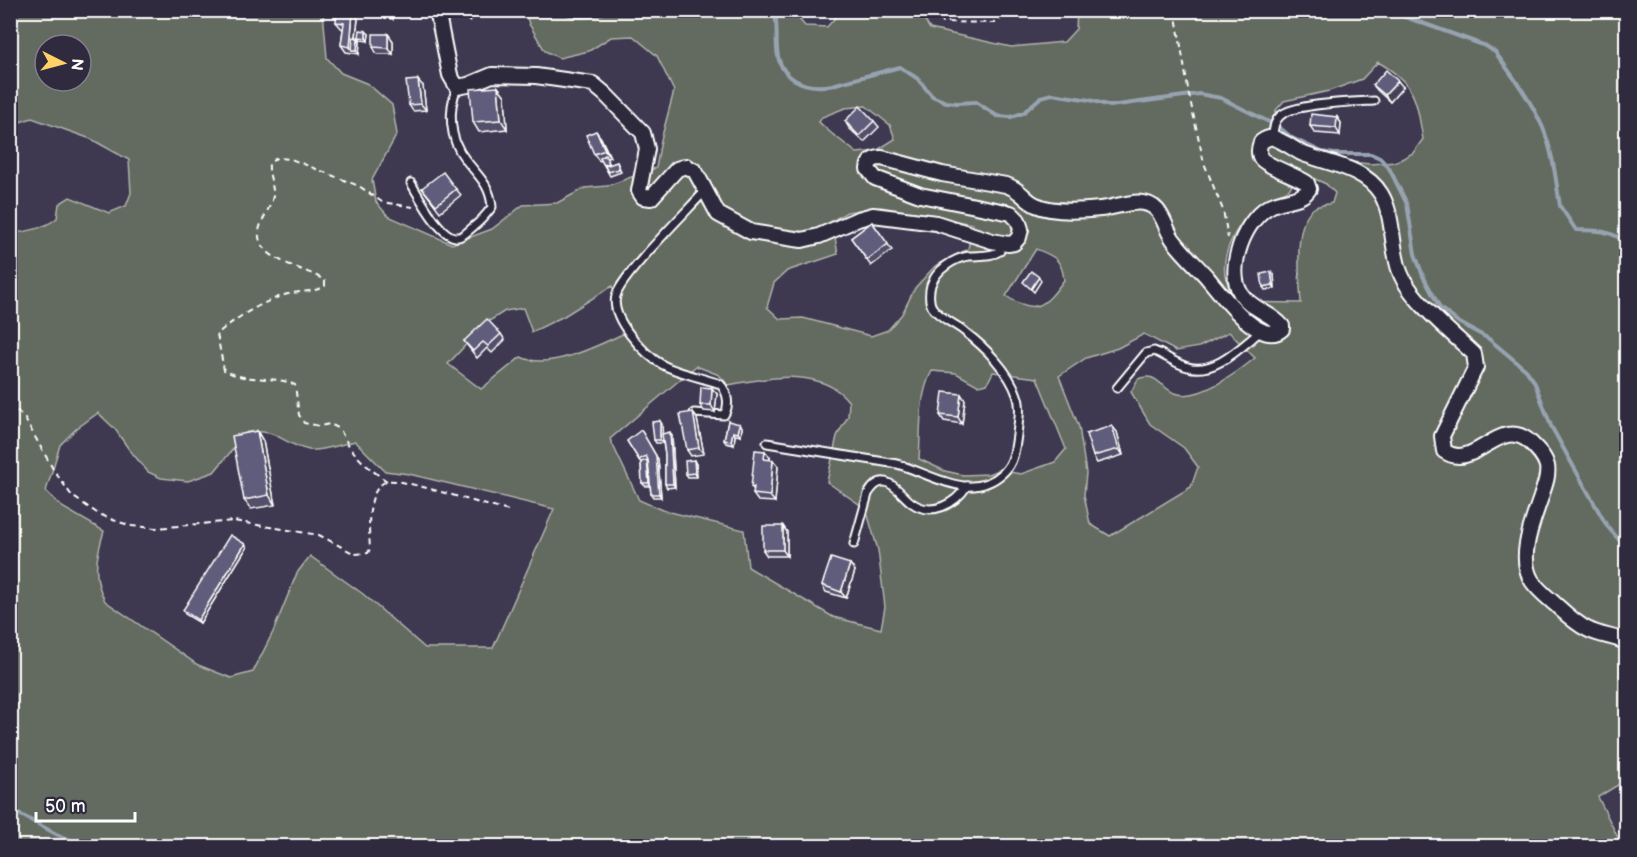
<svg xmlns="http://www.w3.org/2000/svg" width="1637" height="857" viewBox="0 0 1637 857" font-family="'Balsamiq Sans',sans-serif">
<style>
.green{fill:#636a5e;stroke:#b1b4ae;stroke-width:1.5;fill-rule:evenodd}
.lines{fill:none;stroke-linecap:round;stroke-linejoin:round}
.stream{stroke:#97a3b1;stroke-width:4}
.service-casing{stroke:#fff;stroke-width:11}
.minor-casing{stroke:#fff;stroke-width:18}
.path{stroke:#fff;stroke-width:2;stroke-dasharray:6 4.5;stroke-linecap:butt}
.service{stroke:#2f2a3d;stroke-width:7}
.minor{stroke:#2f2a3d;stroke-width:14}
.wall{fill:#53506a;stroke:#fff;stroke-width:1.5}
.shaded-wall{fill:#444156;stroke:#fff;stroke-width:1.5}
.building{fill:#615d7b;stroke:#fff;stroke-width:1.5}
</style>
<rect width="100%" height="100%" fill="#3e3950"/>
<filter id="ink" filterUnits="userSpaceOnUse"><feTurbulence type="fractalNoise" baseFrequency=".0167" numOctaves="2"/><feDisplacementMap in="SourceGraphic" scale="12" xChannelSelector="R" yChannelSelector="G"/><feConvolveMatrix kernelMatrix="1 2 1 2 8 2 1 2 1" color-interpolation-filters="sRGB"/></filter>
<g filter="url(#ink)">
<path class="green" d="M10,11H323L327,58L341,73L368,84L392,105L397,134L372,180L376,202L388,216L452,244L492,229L523,205L557,203L585,188L607,186L656,168L661,140L674,91L657,56L633,36L611,37L589,51L559,58L545,51L529,24L525,11H792L805,26L827,27L841,11H919L930,29L1011,47L1064,42L1076,29L1077,11H1626V780L1598,797L1622,846H11L10,286L17,281L11,264V233C26,232 45,228 57,218L59,204L70,197L109,213L126,206L131,193L129,160L91,139L32,118L11,125ZM45,45H81V81H45ZM1378,62C1416,84 1416,99 1423,139L1413,153L1396,162L1370,164L1322,159L1269,135L1276,110L1284,101L1329,91L1362,79ZM866,106L890,125L895,139L876,151L857,153L831,133L819,122L822,117L845,108ZM1295,170L1326,184L1335,193L1332,203C1326,205 1318,205 1314,208C1292,223 1300,280 1301,303L1234,302C1232,293 1227,284 1225,275C1221,247 1243,215 1266,200C1286,187 1291,199 1295,170ZM881,207L973,224L968,249L935,266L915,288L902,314L888,330L871,336L803,318L780,319L767,307L774,283L787,271L838,254L832,221L847,212ZM1036,249C1054,256 1062,259 1064,280C1045,306 1036,316 1006,296ZM612,286L614,291L611,310L625,333C599,345 549,371 521,357L481,389L448,364L486,323L505,311L523,308L532,332L564,316ZM1229,332L1255,358C1238,372 1198,402 1175,393C1160,388 1157,371 1138,379L1131,392L1150,424L1184,448L1198,467L1191,487L1110,536L1090,524L1084,495L1086,473L1079,427L1059,376L1086,358L1118,348L1144,334L1176,351L1199,347ZM696,366L719,375L728,385C766,378 822,366 849,402L848,416L837,436L827,482L866,509L878,550L885,607L881,629L833,617L748,567L744,530L662,510L639,500L610,439ZM932,371L956,373L979,386L987,384L993,372L1037,378L1066,449L1055,462L1021,474L998,470L988,474L963,475L945,471L919,459C921,432 918,396 932,371ZM98,413L115,429L128,448L148,472L161,478L188,481L214,472L247,432C278,428 284,445 309,450C320,452 343,444 355,441L385,471L409,474L554,509L493,648H425L363,594L310,556L297,573L273,632L253,672L231,678L198,665L105,601C92,576 96,557 104,531L62,507L46,491L60,445L76,429Z"/>
<g class="lines">
<g class="stream">
<path d="M560,10C576,21 592,19 609,10"/>
<path d="M774,10C778,24 776,35 777,49C779,79 805,90 832,85L900,67L918,79L932,96L946,102L957,103L976,102L997,116L1011,117L1023,113L1041,97L1052,94L1090,100L1110,106L1199,94L1221,98L1279,127L1292,138L1322,152L1334,154H1371L1380,158L1389,168L1407,204L1415,254L1423,276L1440,308L1458,322L1489,339L1526,370L1534,381L1551,426L1571,462L1607,526L1626,548"/>
<path d="M1386,10L1486,46L1495,52C1512,75 1531,100 1543,128C1553,152 1556,181 1560,206L1576,230C1595,230 1612,230 1626,243"/>
<path d="M10,809L58,835L73,841L101,846"/>
</g>
<defs>
<g id="service">
<path d="M1273,138C1273,130 1274,121 1280,116C1294,103 1354,102 1374,101"/>
<path d="M411,183C419,196 441,240 458,237C463,237 468,231 473,227C481,221 486,215 492,207C490,184 478,176 465,159C449,139 448,110 457,87"/>
<path d="M1117,388L1146,353L1154,351C1165,355 1176,364 1188,367C1215,375 1242,346 1261,331"/>
<path d="M694,413L724,415C730,406 728,392 720,384C703,378 678,373 663,365C645,355 610,319 616,296C621,276 688,210 705,191"/>
<path d="M767,443L897,464C932,474 970,503 1003,473C1014,463 1015,449 1017,435C1018,422 1022,407 1017,395C1009,371 985,347 965,332C956,324 939,318 932,307C929,302 929,292 931,285C936,270 954,258 969,256C979,255 991,257 1000,251L1001,244"/>
<path d="M854,544L868,494C885,466 899,494 912,503C932,517 955,504 967,486"/>
</g>
<path id="minor" d="M437,10L450,75L457,87L468,85L492,75L536,76L593,84L605,94L643,133L647,149L639,191L643,197L651,198L677,169L686,166L695,171L718,214L751,232L788,238L802,240L819,236L858,219L873,215L936,223L992,241L1008,244L1014,243L1019,237L1021,229L1018,220L1011,213L920,195L875,178L868,169C869,160 874,158 882,158L942,174L1006,185C1022,190 1024,200 1036,205C1053,213 1081,211 1100,209C1117,208 1143,194 1157,210C1165,219 1167,233 1175,242C1184,254 1196,265 1206,276C1219,291 1260,349 1282,329V326C1271,313 1251,309 1241,294C1225,269 1245,217 1272,205C1284,199 1302,201 1309,189L1307,183C1297,176 1264,165 1260,157C1258,152 1259,147 1261,142C1264,140 1268,137 1273,138C1280,139 1294,149 1301,153C1328,164 1365,167 1381,194C1394,216 1391,245 1399,269C1407,297 1452,333 1474,354L1476,367L1442,436L1444,451C1475,473 1500,413 1531,443C1538,450 1545,457 1547,466C1549,476 1544,487 1541,497C1533,521 1517,557 1532,581C1538,590 1547,597 1555,604C1565,613 1575,623 1587,629C1600,636 1614,636 1626,642"/>
</defs>
<use href="#service" class="service-casing"/>
<use href="#minor" class="minor-casing"/>
<g class="path">
<path d="M933,10L937,18L943,22L995,23L999,21L1003,10"/>
<path d="M1175,10L1189,95L1204,163L1223,210L1228,238"/>
<path d="M10,403L25,419L53,469L72,496L97,513L113,520L132,526L156,528L233,521L319,535L355,554L368,553L370,549C369,532 365,489 387,481C399,477 489,507 509,511"/>
<path d="M387,481C367,468 349,451 340,429L330,424L320,426L304,423L299,415L295,385C273,374 248,384 224,370L217,334C237,317 263,301 288,294C300,291 316,292 325,286V281C309,268 255,261 259,231C261,219 271,208 273,196C274,184 268,176 269,164L276,158L291,159L359,186L382,202L413,207"/>
</g>
<use href="#service" class="service"/>
<use href="#minor" class="minor"/>
</g>
<g class="wall">
<path d="M385,10H394L393,19L387,18L384,15Z"/>
<path d="M358,19L356,38L360,41L359,54L346,52L341,45L343,29L341,28L336,22Z"/>
<path d="M369,34L368,41L361,40L359,37Z"/>
<path d="M388,34L393,41V54H377L373,47Z"/>
<path d="M1373,85L1403,87L1390,102L1378,91Z"/>
<path d="M423,86L426,110L413,111L409,105Z"/>
<path d="M498,87L505,96L507,129L479,132L473,122Z"/>
<path d="M1337,117L1341,123L1340,135L1315,133L1310,126Z"/>
<path d="M845,121H874L879,127L864,142L849,128Z"/>
<path d="M601,138L610,157L607,158L610,165L617,162L619,166L621,172L610,176L601,160L599,161L594,154Z"/>
<path d="M422,188L456,189L461,195L440,212Z"/>
<path d="M872,222L892,250L871,266L851,238Z"/>
<path d="M1274,275L1275,289L1265,290L1263,287Z"/>
<path d="M501,334L505,340L492,353L487,348L477,358L464,341Z"/>
<path d="M717,394L715,412L704,411L700,405Z"/>
<path d="M965,400L962,424L944,421L940,415Z"/>
<path d="M693,412L697,419L704,454L691,456L687,450Z"/>
<path d="M728,421L742,427L741,436L735,435L734,445L726,443L724,440Z"/>
<path d="M662,424V434L672,436L675,487L667,488L665,484V454L663,443H656L654,440Z"/>
<path d="M1112,426L1117,432L1123,455L1097,463L1093,456Z"/>
<path d="M257,431L263,441L275,505L251,509L244,500Z"/>
<path d="M627,441L658,459L661,497H653L651,494L650,486H645L642,483L641,463Z"/>
<path d="M770,457V460L778,466L775,502L758,501L753,494L754,490L751,487Z"/>
<path d="M694,460L696,464L697,477H688L686,474Z"/>
<path d="M783,526L787,532V556H767L763,550Z"/>
<path d="M245,544L247,547L200,623L185,614L183,610Z"/>
<path d="M850,564L855,571L846,598L826,592L822,585Z"/>
</g>
<g class="shaded-wall">
<path d="M391,10H394L393,19L391,15Z"/>
<path d="M353,12L358,19L354,50H352L350,47Z"/>
<path d="M470,14L473,17L470,22L467,19Z"/>
<path d="M366,31L369,34L368,41L366,38Z"/>
<path d="M388,34L393,41V54L388,48Z"/>
<path d="M358,38L360,41L359,54L357,50Z"/>
<path d="M418,80L423,86L426,110L421,104Z"/>
<path d="M1398,81L1403,87L1390,102L1385,95Z"/>
<path d="M498,87L505,96L507,129L501,120Z"/>
<path d="M1337,117L1341,123L1340,135L1336,128Z"/>
<path d="M596,131L601,138L610,157L605,150Z"/>
<path d="M1271,272L1274,275L1275,289L1273,285Z"/>
<path d="M1039,277L1041,281L1034,292L1031,289Z"/>
<path d="M712,388L717,394L715,412L711,405Z"/>
<path d="M961,394L965,400L962,424L958,417Z"/>
<path d="M693,412L697,419L704,454L699,448Z"/>
<path d="M660,421L662,424L663,443L660,440Z"/>
<path d="M740,424L742,427L741,436L738,433Z"/>
<path d="M1112,426L1117,432L1123,455L1119,449Z"/>
<path d="M641,430L658,459L661,497L659,494Z"/>
<path d="M257,431L263,441L275,505L269,495Z"/>
<path d="M670,432L672,436L675,487L673,484Z"/>
<path d="M733,432L735,435L734,445L731,441Z"/>
<path d="M765,451L770,457L769,466L764,459Z"/>
<path d="M647,460L649,464L651,486L649,483Z"/>
<path d="M694,460L696,464L697,477L695,473Z"/>
<path d="M773,460L778,466L775,502L770,496Z"/>
<path d="M783,526L787,532V556L783,550Z"/>
<path d="M245,544L247,547L200,623L198,620Z"/>
<path d="M850,564L855,571L846,598L841,592Z"/>
</g>
<g class="building">
<path d="M337,10L353,12L350,47L341,45L344,23L336,22Z"/>
<path d="M385,10H391V15H384Z"/>
<path d="M461,10H465L470,14L467,19L459,14Z"/>
<path d="M360,30L366,31V38L359,37Z"/>
<path d="M373,34H388V48L373,47Z"/>
<path d="M353,37L358,38L357,50H352Z"/>
<path d="M1386,70L1398,81L1385,95L1373,85Z"/>
<path d="M418,80L421,104L409,105L406,81Z"/>
<path d="M498,87L501,120L473,122L470,89Z"/>
<path d="M860,106L874,121L859,136L845,121Z"/>
<path d="M1311,114L1337,117L1336,128L1310,126Z"/>
<path d="M596,131L605,150L594,154L586,135Z"/>
<path d="M605,155L609,163L604,165L600,158Z"/>
<path d="M617,162L619,169L608,172L605,166Z"/>
<path d="M443,172L456,189L436,205L422,188Z"/>
<path d="M872,222L888,244L867,260L851,238Z"/>
<path d="M1031,271L1039,277L1031,289L1023,282Z"/>
<path d="M1271,272L1273,285L1263,287L1261,274Z"/>
<path d="M487,319L501,334L488,346L483,342L473,351L464,341Z"/>
<path d="M701,387L712,388L711,405H700Z"/>
<path d="M943,392L961,394L958,417L940,415Z"/>
<path d="M693,412L699,448L687,450L680,414Z"/>
<path d="M660,421V440H654L652,422Z"/>
<path d="M728,421L740,424L738,433L733,432L731,441L724,440Z"/>
<path d="M1112,426L1119,449L1093,456L1086,434Z"/>
<path d="M641,430L656,456L659,494H651L648,460L646,456L639,460L627,441Z"/>
<path d="M257,431L269,495L244,500L232,436Z"/>
<path d="M670,432L673,484H665V454L662,434Z"/>
<path d="M755,450L765,451L764,459L773,460L770,496L753,494L754,487H751Z"/>
<path d="M647,460L649,483H642L641,462Z"/>
<path d="M694,460L695,473L686,474L685,461Z"/>
<rect x="763" y="526" width="20" height="24"/>
<path d="M230,535L245,544L198,620L183,610Z"/>
<path d="M831,558L850,564L841,592L822,585Z"/>
</g>
</g>
<rect width="1637" height="857" fill="none" stroke="#2f2a3d" stroke-width="36"/>
<rect x="18" y="18" width="1601" height="821" fill="none" stroke="#fff" stroke-width="2" filter="url(#ink)"/>
<g transform="translate(63 63) rotate(96)"><circle r="28" fill="#2f2a3d" stroke="#827f8b" stroke-width="1.5"/>
<path d="M0-4.5L10 22L0 15L-10 22Z" fill="#ffd166"/>
<text y="-9" font-size="16" font-weight="bold" text-anchor="middle" fill="#ffffff">N</text>
</g>
<path d="M36 812v9h99v-9" fill="none" stroke="#ffffff" stroke-width="3"/>
<text x="45" y="812" font-size="18" fill="#ffffff" stroke="#2f2a3d" stroke-width="4.5" paint-order="stroke">50 m</text>
</svg>
